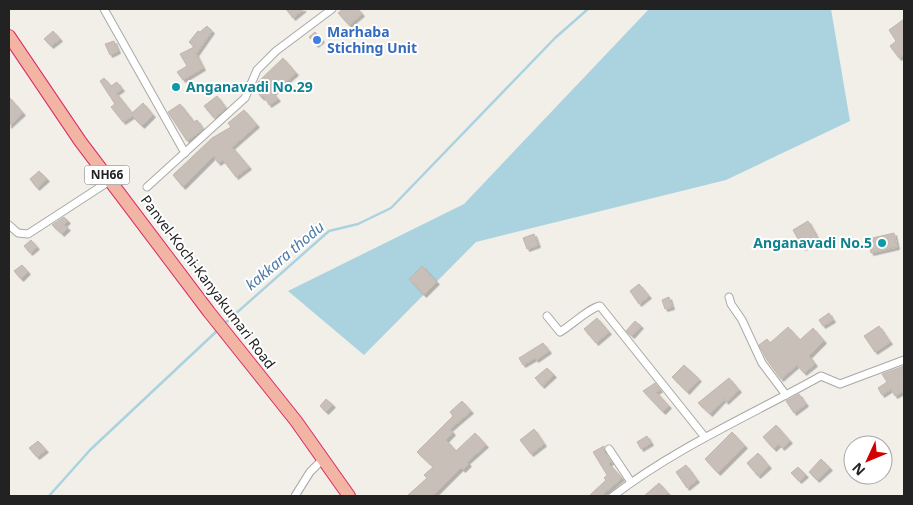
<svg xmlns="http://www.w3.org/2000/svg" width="913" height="505" viewBox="0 0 913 505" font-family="'Noto Sans',sans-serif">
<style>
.water{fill:#aad3df}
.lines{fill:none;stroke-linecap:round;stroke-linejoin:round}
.stream{stroke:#aad3df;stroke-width:2.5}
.building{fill:#c7bfb8;stroke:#c4b6ab;filter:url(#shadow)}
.minor-casing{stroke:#a9a9a9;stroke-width:9}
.trunk-casing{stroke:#dc2a67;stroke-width:14}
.minor{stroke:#fff;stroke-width:7}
.trunk{stroke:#f2b4a3;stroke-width:12}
.shop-dot{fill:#3f7fe0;stroke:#fff;stroke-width:2}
.culture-dot{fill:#0f9aa8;stroke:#fff;stroke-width:2}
.labels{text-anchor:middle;stroke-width:4;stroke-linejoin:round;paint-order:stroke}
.shield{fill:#fff;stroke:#646464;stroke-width:1}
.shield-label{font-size:12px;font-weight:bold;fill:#222}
.shop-label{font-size:14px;font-weight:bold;fill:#366cbe;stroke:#fff;text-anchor:start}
.culture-label{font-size:14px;font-weight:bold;fill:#0d838f;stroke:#fff;text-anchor:start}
.street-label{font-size:14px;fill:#222;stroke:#fff}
.water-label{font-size:15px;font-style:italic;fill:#4a7aab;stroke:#fff}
</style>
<defs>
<filter id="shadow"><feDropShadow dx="2.5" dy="2.5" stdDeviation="0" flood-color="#0004"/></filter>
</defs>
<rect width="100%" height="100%" fill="#f2efe9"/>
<path class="water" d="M649,9H831L850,121L726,180L476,242L364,355L288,291L464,204Z"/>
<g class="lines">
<g class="stream">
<path d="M225,323L329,231L358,224L391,208L555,38L588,9"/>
<path d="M49,496L90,450L219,329"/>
</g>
</g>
<g class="building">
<path d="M286,9H304L293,18Z"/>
<path d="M343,9H358L362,14L349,25L338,13Z"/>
<path d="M904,19V54L899,58L890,46L896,41L889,30Z"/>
<path d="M207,26L212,31L196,54L203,68L183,80L177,72L187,66L180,54L194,47L189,42L198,31L200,32Z"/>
<path d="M53,31L60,39L51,46L44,39Z"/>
<path d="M315,32L322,40L316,45L309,37Z"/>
<path d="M114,41L118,51L110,55L105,44Z"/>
<path d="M283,58L296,73L273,93L278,99L269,105L264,96L262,98L255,89L257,83Z"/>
<path d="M104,78L111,86L117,82L122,89L116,93L132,113L143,103L153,115L142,126L132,116L123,122L111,107L115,104L100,81Z"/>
<path d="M217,96L226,108L214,118L204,106Z"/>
<path d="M9,97L23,113L9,126Z"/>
<path d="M180,104L194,122L197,120L203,129L187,141L168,112Z"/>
<path d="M244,110L257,125L232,147L249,167L236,177L223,160L218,163L214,156L183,187L173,175L212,138L231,127L228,123Z"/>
<path d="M39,171L47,179L37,188L30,179Z"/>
<path d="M64,217L68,221L64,225L68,228L62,234L52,225Z"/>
<path d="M808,221L818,239L803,248L793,230Z"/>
<path d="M894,233L897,247L871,253L868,239Z"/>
<path d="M534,234L538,245L527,249L523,238Z"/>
<path d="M31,240L37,247L30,253L24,246Z"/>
<path d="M22,265L28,272L21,279L14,271Z"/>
<path d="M422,266L437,282L424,295L409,279Z"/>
<path d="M639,284L649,296L639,304L630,291Z"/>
<path d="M669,297L672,307L665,309L662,300Z"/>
<path d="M829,313L833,320L823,326L819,320Z"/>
<path d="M597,318L609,332L596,343L584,329Z"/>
<path d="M635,321L641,326L632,336L626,331Z"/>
<path d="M879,326L890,342L875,352L864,336Z"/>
<path d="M788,327L800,340L813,328L824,341L809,356L815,364L804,373L797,365L781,379L767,360L759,345L767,339L770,343Z"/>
<path d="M543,343L549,351L536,360L535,358L523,365L519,358Z"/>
<path d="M684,365L699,379L687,392L672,377Z"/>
<path d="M904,366V391L895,396L891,389L882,395L878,388L887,382L882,374Z"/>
<path d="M547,368L554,375L542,386L535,378Z"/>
<path d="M729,378L739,390L726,402L724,399L710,414L698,403Z"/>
<path d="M655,383L660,390L656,392L669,406L663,412L643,391Z"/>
<path d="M799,394L806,404L794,413L786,401Z"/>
<path d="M326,399L333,405L326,412L320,406Z"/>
<path d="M462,401L471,411L450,429L453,433L446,440L456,451L475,433L486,445L467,462L469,464L463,470L461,468L433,496H407L427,478L424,475L433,467L417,452L453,416L450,412Z"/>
<path d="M776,425L790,441L782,448L779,444L774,449L763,437Z"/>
<path d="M534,429L544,444L531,454L520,440Z"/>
<path d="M732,432L745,446L718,473L705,459Z"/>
<path d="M647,436L651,443L641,449L637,442Z"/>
<path d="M38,441L46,450L37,457L29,448Z"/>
<path d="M604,446V452L611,462L609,464L622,478L601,496H589L606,480L604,478L607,475L593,452Z"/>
<path d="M758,453L769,466L758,476L747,463Z"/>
<path d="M821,459L830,468L817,480L809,472Z"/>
<path d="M686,465L697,480L687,488L676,472Z"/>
<path d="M798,467L806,475L799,481L791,473Z"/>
<path d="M659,483L668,493L664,496H644Z"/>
</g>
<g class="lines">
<defs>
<g id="minor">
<path d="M104,9L185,153"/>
<path d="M147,187L245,98L257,70L276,51L332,9"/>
<path d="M9,225L18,233L28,234L111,180"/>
<path d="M729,297L731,304L742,320L762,363L786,395"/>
<path d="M547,316L560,332C572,325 589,308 600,306L704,436"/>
<path d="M609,449L631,482"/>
<path d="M295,496L310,472L323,459"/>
<path d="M613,496C677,447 751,415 821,376L840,384L904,360"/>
</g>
<path id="trunk" d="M9,36L80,141L209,312L296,421L349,496"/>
</defs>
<use href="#minor" class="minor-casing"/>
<use href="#trunk" class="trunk-casing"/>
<use href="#minor" class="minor"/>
<use href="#trunk" class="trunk"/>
</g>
<circle class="shop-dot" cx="317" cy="40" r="5"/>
<g class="culture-dot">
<circle cx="176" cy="87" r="5"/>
<circle cx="882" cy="243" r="5"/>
</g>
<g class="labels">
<rect class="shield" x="84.5" y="165.5" width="45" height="19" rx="4"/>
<g class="shield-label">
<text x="107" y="179">NH66</text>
</g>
<g class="shop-label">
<text x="327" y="37">Marhaba<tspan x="327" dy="16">Stiching Unit</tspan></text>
</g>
<g class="culture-label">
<text x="186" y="92">Anganavadi No.29</text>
<text x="872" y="248" text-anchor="end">Anganavadi No.5</text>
</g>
<g class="street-label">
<text transform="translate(208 282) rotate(53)" y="5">Panvel-Kochi-Kanyakumari Road</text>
</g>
<g class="water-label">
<text transform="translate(285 256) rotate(-40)" y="5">kakkara thodu</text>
</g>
</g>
<rect width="913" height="505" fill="none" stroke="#222222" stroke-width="20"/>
<g transform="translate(868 460) rotate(226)"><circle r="24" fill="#ffffff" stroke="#a7a7a7"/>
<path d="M0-4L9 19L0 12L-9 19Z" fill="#d40000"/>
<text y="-8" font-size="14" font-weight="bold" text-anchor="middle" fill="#222222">N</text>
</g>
</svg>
